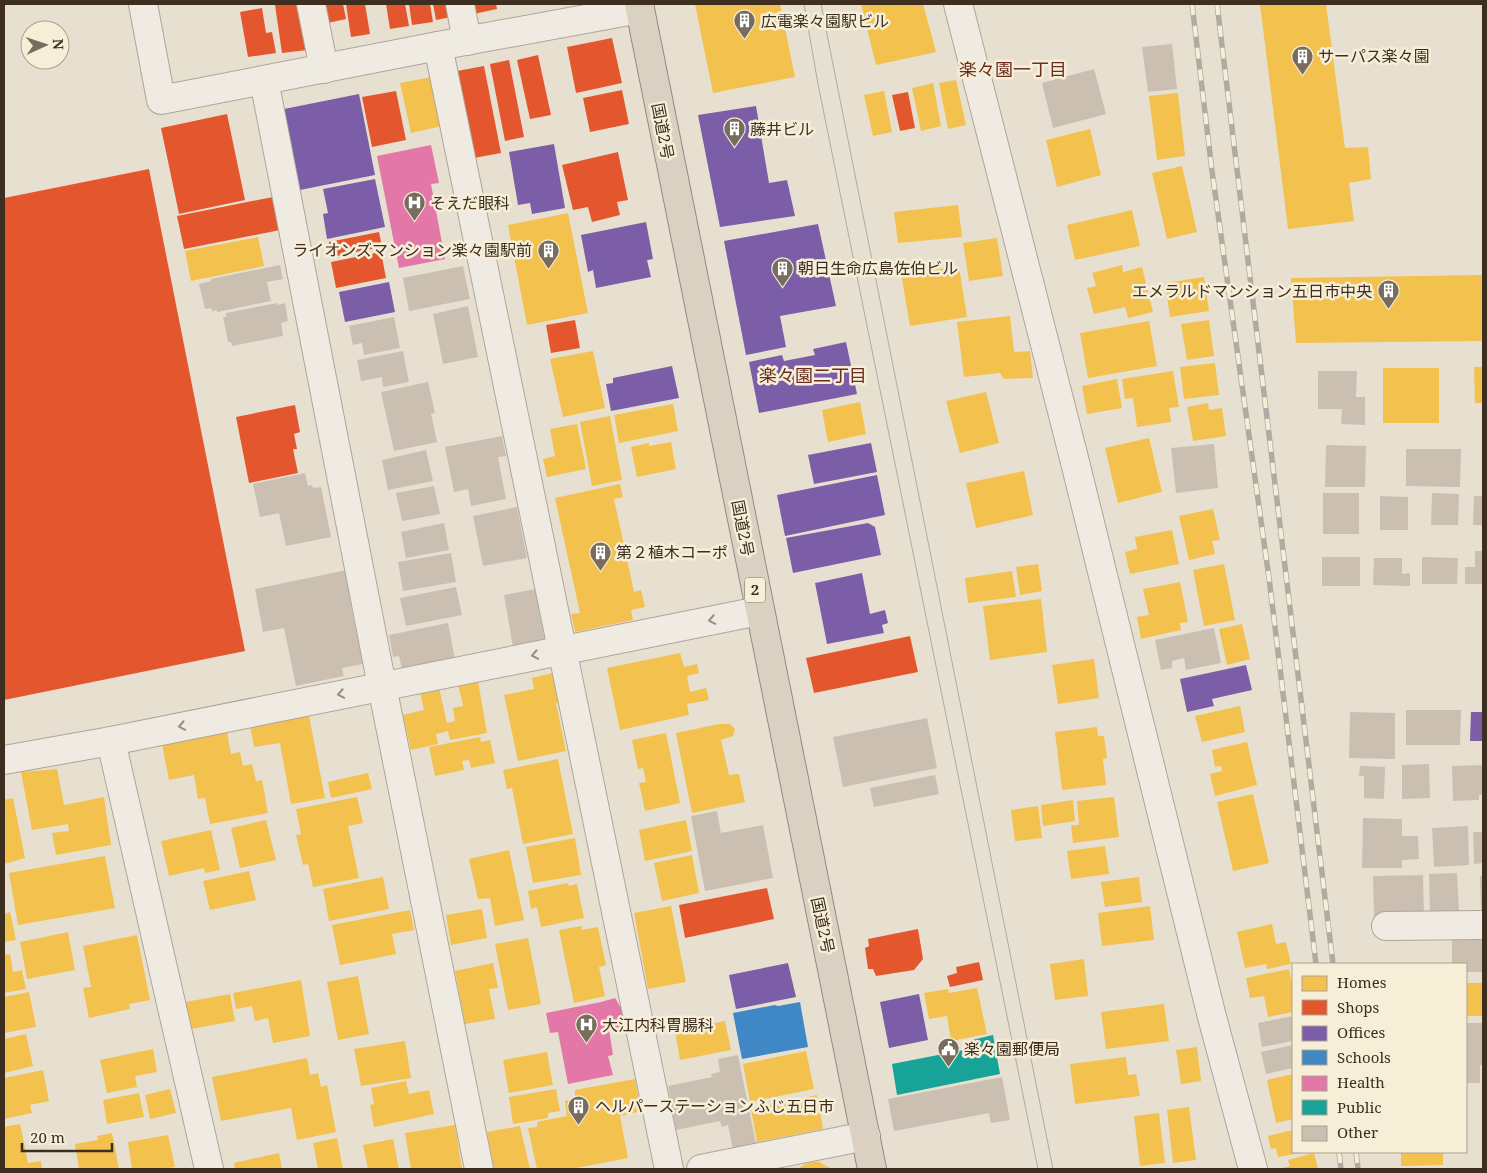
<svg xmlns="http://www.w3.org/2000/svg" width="1487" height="1173" viewBox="0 0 1487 1173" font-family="'Noto Serif','Noto Sans JP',serif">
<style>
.homes{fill:#f2c14e}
.shops{fill:#e4572e}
.offices{fill:#7b5ea7}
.schools{fill:#3f88c5}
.health{fill:#e377a8}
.public{fill:#17a398}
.building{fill:#cbbfb2}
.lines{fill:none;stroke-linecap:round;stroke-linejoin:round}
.minor-casing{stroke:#ada599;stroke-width:30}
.highway-casing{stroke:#928b80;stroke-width:30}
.minor{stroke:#efebe3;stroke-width:28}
.highway{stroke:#dad1c2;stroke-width:28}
.tram{stroke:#afaaa2;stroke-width:1}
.rail-casing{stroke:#afaaa2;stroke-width:5.5}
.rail{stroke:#f7eed8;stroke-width:4;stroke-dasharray:11;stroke-linecap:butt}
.oneway{stroke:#968c82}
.labels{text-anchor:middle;stroke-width:5;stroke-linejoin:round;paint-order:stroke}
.shield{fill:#f7eed8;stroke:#756857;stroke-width:1}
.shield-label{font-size:15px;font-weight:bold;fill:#3d2e20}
.poi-label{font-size:16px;fill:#3d2e20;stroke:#f7eed8;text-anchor:start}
.street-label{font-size:16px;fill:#3d2e20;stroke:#f7eed8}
.neighbourhood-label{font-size:18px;fill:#6b2e1e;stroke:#f7eed8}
</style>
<rect width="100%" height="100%" fill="#e7e0d1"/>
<g class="homes">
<path d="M695,4H780L795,77L713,93Z"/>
<path d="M861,4H923L936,52L876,65Z"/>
<path d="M1260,4H1326L1345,148L1368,147L1371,179L1349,183L1354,221L1288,229Z"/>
<path d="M432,77L442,126L411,133L400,83Z"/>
<path d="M956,80L966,125L948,129L939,83Z"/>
<path d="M933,83L941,126L921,131L912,88Z"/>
<path d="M884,91L892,132L873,136L864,95Z"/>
<path d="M1178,93L1185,156L1157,160L1149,96Z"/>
<path d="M1090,129L1101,175L1057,187L1046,140Z"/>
<path d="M1182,166L1197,232L1167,239L1152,173Z"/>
<path d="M958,205L962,237L898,243L894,212Z"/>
<path d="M1132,210L1140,246L1075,260L1067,225Z"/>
<path d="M568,213L588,313L527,325L508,225Z"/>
<path d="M258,237L264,266L191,281L185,251Z"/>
<path d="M997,238L1003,276L969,281L963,243Z"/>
<path d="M1122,265L1123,272L1142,267L1153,312L1128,318L1125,307L1094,314L1087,288L1096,286L1092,273Z"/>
<path d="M959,267L967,317L910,326L901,273Z"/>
<path d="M1483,275V341L1296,343L1291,278Z"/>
<path d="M1204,277L1209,311L1170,317L1165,283Z"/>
<path d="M1010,316L1014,352L1030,351L1033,378L1004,379L1000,373L964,377L957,322Z"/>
<path d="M1209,320L1214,356L1187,360L1181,324Z"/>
<path d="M1149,321L1157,366L1088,378L1080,333Z"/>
<path d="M593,351L605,408L563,417L550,359Z"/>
<path d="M1215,363L1219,395L1184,399L1180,367Z"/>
<path d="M1474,367H1483V403H1475Z"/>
<rect x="1383" y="368" width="56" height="55"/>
<path d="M1173,371L1179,407L1169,408L1171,422L1137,427L1133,398L1125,399L1122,379Z"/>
<path d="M1117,379L1122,408L1087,414L1082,386Z"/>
<path d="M986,392L999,443L960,453L946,401Z"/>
<path d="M860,402L866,434L828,442L822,410Z"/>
<path d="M1208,403L1209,410L1222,408L1226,436L1193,441L1187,407Z"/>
<path d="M673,404L678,431L619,443L614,415Z"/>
<path d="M610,416L622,480L592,486L580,422Z"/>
<path d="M577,424L586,469L547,477L543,459L555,456L550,429Z"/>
<path d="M1149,438L1162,492L1118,503L1105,448Z"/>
<path d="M671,442L676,469L637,477L631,447L649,443V446Z"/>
<path d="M1024,471L1033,515L976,528L966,483Z"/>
<path d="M620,484L623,497L614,499L634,592L641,590L645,607L631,610L633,620L575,632L571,614L580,613L555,498Z"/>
<path d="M1213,509L1220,540L1212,541L1215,554L1189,560L1179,516Z"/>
<path d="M1172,530L1179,564L1130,574L1125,552L1137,549L1135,537Z"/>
<path d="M1038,564L1042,591L1020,595L1016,567Z"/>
<path d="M1224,564L1235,620L1204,626L1193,570Z"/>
<path d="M1012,571L1016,597L968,603L965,578Z"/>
<path d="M1180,582L1188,622L1180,623L1181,630L1141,639L1137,617L1149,615L1143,589Z"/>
<path d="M1041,599L1047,652L990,660L983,606Z"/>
<path d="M1242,624L1250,659L1227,665L1219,629Z"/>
<path d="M680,653L684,667L697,664L699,673L687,676L690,692L706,688L709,700L687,704L689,715L620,730L607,668Z"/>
<path d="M1094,659L1099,698L1058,704L1052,665Z"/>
<path d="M553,673L560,703H556L566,751L518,761L504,695L534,689L532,678Z"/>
<path d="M478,681L487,733L450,740L448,731L436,734L438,744L411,750L403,715L424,710L420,692L439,688L447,723L455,721L453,708L463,706L458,684Z"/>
<path d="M1240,706L1245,732L1202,742L1195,716Z"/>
<path d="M309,716L325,798L291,804L280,743L254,747L250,725Z"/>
<path d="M719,724H730L735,729L733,736L721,740L729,775L739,774L745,802L692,813L676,733Z"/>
<path d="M1097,727L1098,736H1104L1107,758L1103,759L1106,785L1062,790L1055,732Z"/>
<path d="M227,732L231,754L240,752L243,766L252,764L256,781L262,780L268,813L210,824L205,798L198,799L194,775L169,780L162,744Z"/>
<path d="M666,733L680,803L645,811L639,783L646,782L643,768L638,769L632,740Z"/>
<path d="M480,737L481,742L490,740L495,763L471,768L469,760L462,761L464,770L435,776L429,747Z"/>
<path d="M1247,742L1257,785L1215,796L1210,774L1222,771L1221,766L1215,767L1212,750Z"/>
<path d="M558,759L573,834L523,844L512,788L507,789L503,770Z"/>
<path d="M57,769L64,805L104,797L111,845L56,855L52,833L69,831L68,824L32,830L21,772Z"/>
<path d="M368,773L372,789L331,798L328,782Z"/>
<path d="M1253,794L1269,863L1233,871L1217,802Z"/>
<path d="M357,797L363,823L348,826L359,878L313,887L308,864L303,865L296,835L301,834L296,809Z"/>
<path d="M1114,797L1119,837L1073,843L1071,825H1079L1077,801Z"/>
<path d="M13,798L25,858L4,864V800Z"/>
<path d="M1073,800L1075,821L1043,826L1041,805Z"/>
<path d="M1038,806L1042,838L1015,841L1011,810Z"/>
<path d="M266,820L276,860L240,868L231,828Z"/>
<path d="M686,820L692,851L645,861L639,830Z"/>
<path d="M211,830L220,870L205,873L204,868L169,876L161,841Z"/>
<path d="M575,838L581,875L533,883L526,847Z"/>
<path d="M1105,846L1109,874L1071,879L1067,851Z"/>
<path d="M509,850L524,920L495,926L490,898L478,899L469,859Z"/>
<path d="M692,855L699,893L662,901L654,863Z"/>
<path d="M105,856L115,908L18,925L9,873Z"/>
<path d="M249,871L256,900L210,910L203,881Z"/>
<path d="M383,877L389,909L329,921L323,889Z"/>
<path d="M1139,877L1142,902L1105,907L1101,882Z"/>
<path d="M568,883L569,886L577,884L584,918L541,927L537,907L531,909L528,891Z"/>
<path d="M671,906L686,982L648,989L634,913Z"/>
<path d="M1150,906L1154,940L1102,946L1098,913Z"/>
<path d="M482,909L487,938L451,945L446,915Z"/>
<path d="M410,910L414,930L392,934L396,954L340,965L332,925Z"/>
<path d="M10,912L16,940L4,942V914Z"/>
<path d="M1272,924L1276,944L1286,942L1291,964L1267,969L1266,964L1245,968L1237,932Z"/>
<path d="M582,926V930L598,927L606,965L599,967L605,996L574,1003L559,930Z"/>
<path d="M68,932L75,970L27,979L20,942Z"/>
<path d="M137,935L150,1000L129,1004L130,1009L89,1018L83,988L91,987L83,946Z"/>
<path d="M528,938L541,1004L508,1010L495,944Z"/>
<path d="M10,954L13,972L22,970L26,989L4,993V955Z"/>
<path d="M1084,959L1088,996L1055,1000L1050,964Z"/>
<path d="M493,963L498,988L489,989L495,1019L465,1024L455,971Z"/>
<path d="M1289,969L1293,990V1012L1268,1017L1264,996L1250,998L1246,978Z"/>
<path d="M358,976L369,1034L338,1040L327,982Z"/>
<path d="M301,980L310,1036L273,1043L268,1018L255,1021L252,1006L236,1009L233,993Z"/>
<rect x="1466" y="983" width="17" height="33"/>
<path d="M977,988L987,1034L951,1041L947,1016L929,1019L924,993L948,989L949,993Z"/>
<path d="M29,992L36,1027L4,1033V997Z"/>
<path d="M230,994L235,1021L191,1029L185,1002Z"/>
<path d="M1164,1004L1169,1041L1106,1049L1101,1012Z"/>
<path d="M725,1021L731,1050L680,1060L675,1031Z"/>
<path d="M26,1034L33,1066L4,1073V1039Z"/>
<path d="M405,1041L411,1078L361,1086L354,1049Z"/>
<path d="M1197,1047L1201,1081L1181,1084L1176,1050Z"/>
<path d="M153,1049L157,1072L135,1076L137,1087L107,1093L100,1060Z"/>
<path d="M806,1051L814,1089L750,1102L743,1064Z"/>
<path d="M547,1052L553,1085L509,1093L503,1060Z"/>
<path d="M1126,1057L1128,1075L1136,1074L1140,1096L1075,1104L1070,1064Z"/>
<path d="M307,1058L310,1075L318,1073L321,1087L327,1085L336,1132L297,1140L291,1108L221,1121L212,1077Z"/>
<path d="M43,1070L49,1101L30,1105L32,1113L4,1119V1078Z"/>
<path d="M1293,1074V1119L1276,1123L1267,1080Z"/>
<path d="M635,1079L641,1111L620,1116L628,1158L571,1169H537L528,1128L537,1127V1122L567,1116L565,1101L575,1099V1090Z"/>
<path d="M406,1081L409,1094L429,1090L434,1114L374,1127L370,1105L374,1104L371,1088Z"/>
<path d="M170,1089L176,1113L150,1119L145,1095Z"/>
<path d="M556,1089L560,1111L548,1113V1118L513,1124L509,1097Z"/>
<path d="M139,1093L144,1117L107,1124L103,1100Z"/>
<path d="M817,1095L823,1129L757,1142L751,1109Z"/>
<path d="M1189,1107L1196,1160L1173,1163L1167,1110Z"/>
<path d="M1159,1113L1165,1163L1140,1166L1134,1116Z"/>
<path d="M20,1124L28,1163L41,1161L42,1169H4V1127Z"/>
<path d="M455,1125L462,1169H411L405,1133Z"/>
<path d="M520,1126L530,1169H494L487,1132Z"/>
<path d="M1293,1130V1152L1300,1153L1278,1157L1276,1148L1271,1149L1268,1136Z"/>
<path d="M112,1133L119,1169H79L75,1144L98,1140L97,1136Z"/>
<path d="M168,1135L175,1167L164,1169H132L128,1142Z"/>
<path d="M337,1138L343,1169H318L313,1143Z"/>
<path d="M393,1139L399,1169H368L363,1145Z"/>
<path d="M1401,1152H1443V1165L1401,1166Z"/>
<path d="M279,1153L282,1169H235L234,1163Z"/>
<path d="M1314,1153L1318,1169H1279L1290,1166L1288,1160Z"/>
<path d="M812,1162H819L832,1169H798L805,1164Z"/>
</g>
<g class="shops">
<path d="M283,4H300L307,50L282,53L275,5Z"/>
<path d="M318,4H343L346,19L323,24Z"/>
<path d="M346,4H365L370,34L351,37Z"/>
<path d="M386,4H405L409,26L390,29Z"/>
<path d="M409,4H430L433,22L412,25Z"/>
<path d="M433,4H449L451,17L436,20Z"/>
<path d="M467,4H496L497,9L469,15Z"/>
<path d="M262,8L266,33L272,32L276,53L248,57L240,12Z"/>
<path d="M612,38L622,83L576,93L567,47Z"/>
<path d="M538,55L551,115L530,119L517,60Z"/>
<path d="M509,60L524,137L505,141L490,64Z"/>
<path d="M484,66L501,153L474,158L457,71Z"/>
<path d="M622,90L629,124L590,132L583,98Z"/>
<path d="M396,91L406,140L372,147L362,97Z"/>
<path d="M908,92L915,128L900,131L892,95Z"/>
<path d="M227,114L245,200L179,214L161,128Z"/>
<path d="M618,152L628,200L617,202L620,215L592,222L588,207L573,210L562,165Z"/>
<path d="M149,169L245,651L4,700V198Z"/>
<path d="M273,197L280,230L184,249L177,216Z"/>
<path d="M379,232L382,247L331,257L329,242Z"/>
<path d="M381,252L386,278L336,288L331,262Z"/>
<path d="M575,320L580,348L551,353L546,325Z"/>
<path d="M295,405L300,432L294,434L297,449H293L298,473L249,483L236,417Z"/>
<path d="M910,636L918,672L814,693L806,658Z"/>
<path d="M767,888L774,919L685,938L679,905Z"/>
<path d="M918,929L923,959L914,970L876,976L873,969H868L865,948L869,946L868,939Z"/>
<path d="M979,962L983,980L950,987L947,976L957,973L956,967Z"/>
</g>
<g class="offices">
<path d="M359,94L375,175L300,190L284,109Z"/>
<path d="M756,106L769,183L787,180L795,216L720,227L698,115Z"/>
<path d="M554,144L565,208L532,214L530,203L518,205L509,152Z"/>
<path d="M375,179L385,227L327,239L323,214L328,213L323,189Z"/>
<path d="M646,222L653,259L647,260L651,277L596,288L593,270L588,272L581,235Z"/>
<path d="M818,224L836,306L780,316L786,347L746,355L724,241Z"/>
<path d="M389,282L395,312L345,322L339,292Z"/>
<path d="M846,342L857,394L759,413L749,362L782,355L784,361L815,355L813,349Z"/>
<path d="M672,366L679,398L611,411L606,384L613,383V378Z"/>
<path d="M871,443L877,472L814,484L808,455Z"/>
<path d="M877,475L885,515L785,536L777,495Z"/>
<path d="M868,523L875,527L881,555L793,573L786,538Z"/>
<path d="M862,573L870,614L885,610L888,623L882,625L884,633L827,644L815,583Z"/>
<path d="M1246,665L1252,690L1212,699L1214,706L1187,712L1180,679Z"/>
<path d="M1471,712H1483V741H1470Z"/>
<path d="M788,963L796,997L736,1009L729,975Z"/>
<path d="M919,994L928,1040L889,1048L880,1002Z"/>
</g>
<path class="schools" d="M800,1002L808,1047L742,1059L733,1013L775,1005L778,1006Z"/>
<g class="health">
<path d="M431,145L439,183L431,184L445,259L399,268L377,156Z"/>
<path d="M615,998L621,1008L623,1018L620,1027L609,1029L613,1055L608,1056L613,1075L568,1084L558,1032L550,1033L546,1013L601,1002Z"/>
</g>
<path class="public" d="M993,1035L1000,1074L897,1095L892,1064L974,1048L972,1040Z"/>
<g class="building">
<path d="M1172,44L1177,89L1148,92L1142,47Z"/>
<path d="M1094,69L1106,114L1053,128L1042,83Z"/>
<path d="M280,265L283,279L267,282L271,301L217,312V310L212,311L211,308L205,309L199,284L211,281V279Z"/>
<path d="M463,266L470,299L409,311L403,278Z"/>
<path d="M277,303V305L285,303L288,321L281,323L283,336L232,346L231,342H228L223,317H226V313Z"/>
<path d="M468,306L478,357L443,364L433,314Z"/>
<path d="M394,317L400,348L364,355L362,343L353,345L349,326Z"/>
<path d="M403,351L409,382L383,387L382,377L361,381L357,360Z"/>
<path d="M1318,371H1357L1356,397H1365V425L1341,424L1342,409H1318Z"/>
<path d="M428,382L435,413L431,414L437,442L394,451L381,392Z"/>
<path d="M502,436L506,456L498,457L506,499L471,506L468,489L454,492L445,447Z"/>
<path d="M1214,444L1218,488L1176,493L1171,448Z"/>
<path d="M1326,445L1366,446L1365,487H1325Z"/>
<path d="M1406,449H1461L1460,487L1406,486Z"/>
<path d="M426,450L433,481L388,490L382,460Z"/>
<path d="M305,473L308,486L312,485L313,488L321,487L331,537L286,546L279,513L260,517L253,484Z"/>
<path d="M434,486L440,514L402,521L396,493Z"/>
<rect x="1323" y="493" width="36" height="41"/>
<path d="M1432,493L1459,494L1458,525H1431Z"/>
<path d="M1380,496L1408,497V530H1380Z"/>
<path d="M1474,496H1483V525H1473Z"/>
<path d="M517,507L527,558L483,566L473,516Z"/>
<path d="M444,523L449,550L406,558L401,532Z"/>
<path d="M1475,551H1483V584H1465V567H1475Z"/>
<path d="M451,553L456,582L403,591L398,562Z"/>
<rect x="1322" y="557" width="38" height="29"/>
<path d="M1422,557L1458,558L1457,584H1422Z"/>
<path d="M1374,558H1402V574L1410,573V586L1373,585Z"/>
<path d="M347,570L355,606H351L363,664L342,668L344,676L296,686L284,628L263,632L255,589Z"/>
<path d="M456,587L462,615L406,626L400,598Z"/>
<path d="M535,589L545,641L513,647L504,595Z"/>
<path d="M448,623L455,659L402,669L399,656L393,657L389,635Z"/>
<path d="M1214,628L1221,663L1186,670L1184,658L1172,661V668L1161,670L1155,640Z"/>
<path d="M1406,710H1461L1460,745H1406Z"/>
<path d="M1350,712L1395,713V759L1349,758Z"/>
<path d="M927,718L937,768L843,787L833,737Z"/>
<path d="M1429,764L1430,798L1402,799V765Z"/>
<path d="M1483,765V795H1479V800L1453,801L1452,766Z"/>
<path d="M1360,766L1385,767L1384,799L1364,798V776H1359Z"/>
<path d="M935,775L939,794L874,807L870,788Z"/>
<path d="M717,811L721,833L763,825L773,878L705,891L691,816Z"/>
<path d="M1363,818L1402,819V836H1418L1419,859L1402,860V868H1362Z"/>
<path d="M1468,826L1469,865L1434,867L1432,828Z"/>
<path d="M1473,832H1483V863L1474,864Z"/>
<path d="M1457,873L1459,911L1430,912L1429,874Z"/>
<path d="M1423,875L1424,915L1374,916L1373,876Z"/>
<path d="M1480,876H1483V911H1481Z"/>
<path d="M1452,936H1483V972H1466V964H1452Z"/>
<path d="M1293,1016V1041L1262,1047L1258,1023Z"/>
<path d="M1466,1023H1483V1065H1480V1083H1466Z"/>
<path d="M1293,1045V1068L1266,1074L1261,1052Z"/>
<path d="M738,1055L756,1144L733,1149L728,1125L722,1127L720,1121L676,1130L668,1086L712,1077L711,1074L720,1072L718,1059Z"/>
<path d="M1002,1077L1010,1120L991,1123L989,1113L894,1131L888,1099Z"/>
</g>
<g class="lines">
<defs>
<g id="minor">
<path d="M143,4L161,100L438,46L640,9"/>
<path d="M311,4L324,69"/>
<path d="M460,4L467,41"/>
<path d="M958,4L1074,458L1212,1017L1253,1169"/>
<path d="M438,46L669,1169"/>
<path d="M264,80L382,686L479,1169"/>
<path d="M111,741L209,1169"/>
<path d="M4,760L111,741L759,611"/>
<path d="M1386,926L1483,925"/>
<path d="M701,1169L866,1136"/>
</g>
<path id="highway" d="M639,4L872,1169"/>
</defs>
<use href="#minor" class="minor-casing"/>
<use href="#highway" class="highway-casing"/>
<use href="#minor" class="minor"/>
<use href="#highway" class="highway"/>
<g class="tram">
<path d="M804,4L818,84L1038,1169"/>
<path d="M821,4L1053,1169"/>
</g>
<defs>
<g id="rail">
<path d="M1192,4L1212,171L1269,578L1316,964"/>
<path d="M1217,4L1333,964"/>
<path d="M1339,1152L1341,1169"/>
<path d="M1356,1152L1358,1169"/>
</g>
</defs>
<use href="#rail" class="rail-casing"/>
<use href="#rail" class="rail"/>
</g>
<defs><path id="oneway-chevron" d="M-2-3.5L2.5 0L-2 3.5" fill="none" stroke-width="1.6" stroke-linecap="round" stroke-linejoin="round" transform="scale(1.25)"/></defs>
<g class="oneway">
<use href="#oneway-chevron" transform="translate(712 620) rotate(169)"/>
<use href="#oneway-chevron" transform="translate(535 655) rotate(169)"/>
<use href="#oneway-chevron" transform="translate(341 694) rotate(169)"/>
<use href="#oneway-chevron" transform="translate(182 726) rotate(169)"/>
</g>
<defs>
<symbol id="building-pin" viewBox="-11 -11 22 30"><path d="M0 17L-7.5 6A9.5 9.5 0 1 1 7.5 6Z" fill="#786c5e" stroke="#f7eed8"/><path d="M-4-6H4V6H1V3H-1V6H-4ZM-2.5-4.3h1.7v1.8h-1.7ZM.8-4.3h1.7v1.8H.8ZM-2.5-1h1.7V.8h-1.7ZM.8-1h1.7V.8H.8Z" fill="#fff"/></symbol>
<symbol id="hospital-pin" viewBox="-11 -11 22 30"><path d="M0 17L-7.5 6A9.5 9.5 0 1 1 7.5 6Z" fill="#786c5e" stroke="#f7eed8"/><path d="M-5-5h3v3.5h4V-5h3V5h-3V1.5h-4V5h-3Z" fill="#fff"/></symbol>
<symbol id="civic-pin" viewBox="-11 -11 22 30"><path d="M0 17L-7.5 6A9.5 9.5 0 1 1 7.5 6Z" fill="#786c5e" stroke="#f7eed8"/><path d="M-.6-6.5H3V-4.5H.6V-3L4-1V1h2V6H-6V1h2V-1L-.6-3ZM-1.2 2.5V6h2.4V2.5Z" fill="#fff"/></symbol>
</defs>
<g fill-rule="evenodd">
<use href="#building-pin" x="732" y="8" width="25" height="34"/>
<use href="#building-pin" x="1290" y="44" width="25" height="34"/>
<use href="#building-pin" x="722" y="116" width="25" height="34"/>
<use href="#hospital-pin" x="402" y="190" width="25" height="34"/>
<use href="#building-pin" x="536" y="238" width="25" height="34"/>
<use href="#building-pin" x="770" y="256" width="25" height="34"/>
<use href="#building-pin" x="1376" y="278" width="25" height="34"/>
<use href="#building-pin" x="588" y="540" width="25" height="34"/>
<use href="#hospital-pin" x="574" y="1012" width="25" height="34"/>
<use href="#civic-pin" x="936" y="1036" width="25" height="34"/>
<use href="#building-pin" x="566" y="1094" width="25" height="34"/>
</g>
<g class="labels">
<rect class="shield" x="745" y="577.5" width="20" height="25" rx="4"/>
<g class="shield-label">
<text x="755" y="595">2</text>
</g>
<g class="poi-label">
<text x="761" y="27">広電楽々園駅ビル</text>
<text x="1318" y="62">サーパス楽々園</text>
<text x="750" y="135">藤井ビル</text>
<text x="430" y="209">そえだ眼科</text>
<text x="532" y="256" text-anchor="end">ライオンズマンション楽々園駅前</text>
<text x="798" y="274">朝日生命広島佐伯ビル</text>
<text x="1372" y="297" text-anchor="end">エメラルドマンション五日市中央</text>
<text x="616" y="558">第２植木コーポ</text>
<text x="602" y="1031">大江内科胃腸科</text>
<text x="964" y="1055">楽々園郵便局</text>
<text x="595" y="1112">ヘルパーステーションふじ五日市</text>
</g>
<g class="street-label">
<text transform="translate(663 131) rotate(79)" y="6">国道2号</text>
<text transform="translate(743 528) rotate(79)" y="6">国道2号</text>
<text transform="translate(823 925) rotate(78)" y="6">国道2号</text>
</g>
<g class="neighbourhood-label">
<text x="1013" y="76">楽々園一丁目</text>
<text x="813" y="382">楽々園二丁目</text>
</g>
</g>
<rect width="1487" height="1173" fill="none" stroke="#3d2e20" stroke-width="10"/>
<rect x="1292" y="963" width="175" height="190" fill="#f7eed8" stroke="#ada18e"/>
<rect x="1302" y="976" width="25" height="15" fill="#f2c14e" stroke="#ada18e"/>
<text x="1337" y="988" font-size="15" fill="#3d2e20">Homes</text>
<rect x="1302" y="1000" width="25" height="15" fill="#e4572e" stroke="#ada18e"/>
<text x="1337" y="1013" font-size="15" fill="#3d2e20">Shops</text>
<rect x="1302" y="1026" width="25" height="15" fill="#7b5ea7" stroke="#ada18e"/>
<text x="1337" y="1038" font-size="15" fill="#3d2e20">Offices</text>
<rect x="1302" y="1050" width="25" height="15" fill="#3f88c5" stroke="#ada18e"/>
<text x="1337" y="1063" font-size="15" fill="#3d2e20">Schools</text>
<rect x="1302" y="1076" width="25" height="15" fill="#e377a8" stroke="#ada18e"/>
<text x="1337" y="1088" font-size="15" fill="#3d2e20">Health</text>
<rect x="1302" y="1100" width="25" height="15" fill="#17a398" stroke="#ada18e"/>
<text x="1337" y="1113" font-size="15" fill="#3d2e20">Public</text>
<rect x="1302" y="1126" width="25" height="15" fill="#cbbfb2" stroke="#ada18e"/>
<text x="1337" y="1138" font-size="15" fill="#3d2e20">Other</text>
<g transform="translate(45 45) rotate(87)"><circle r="24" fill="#f7eed8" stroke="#ada18e"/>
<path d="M0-4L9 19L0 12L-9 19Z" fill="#786c5e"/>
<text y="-8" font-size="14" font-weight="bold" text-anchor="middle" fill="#3d2e20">N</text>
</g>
<path d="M22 1143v8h90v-8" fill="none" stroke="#3d2e20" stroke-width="2.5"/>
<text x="30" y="1143" font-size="15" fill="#3d2e20" stroke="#f7eed8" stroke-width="4" paint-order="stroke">20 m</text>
</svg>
